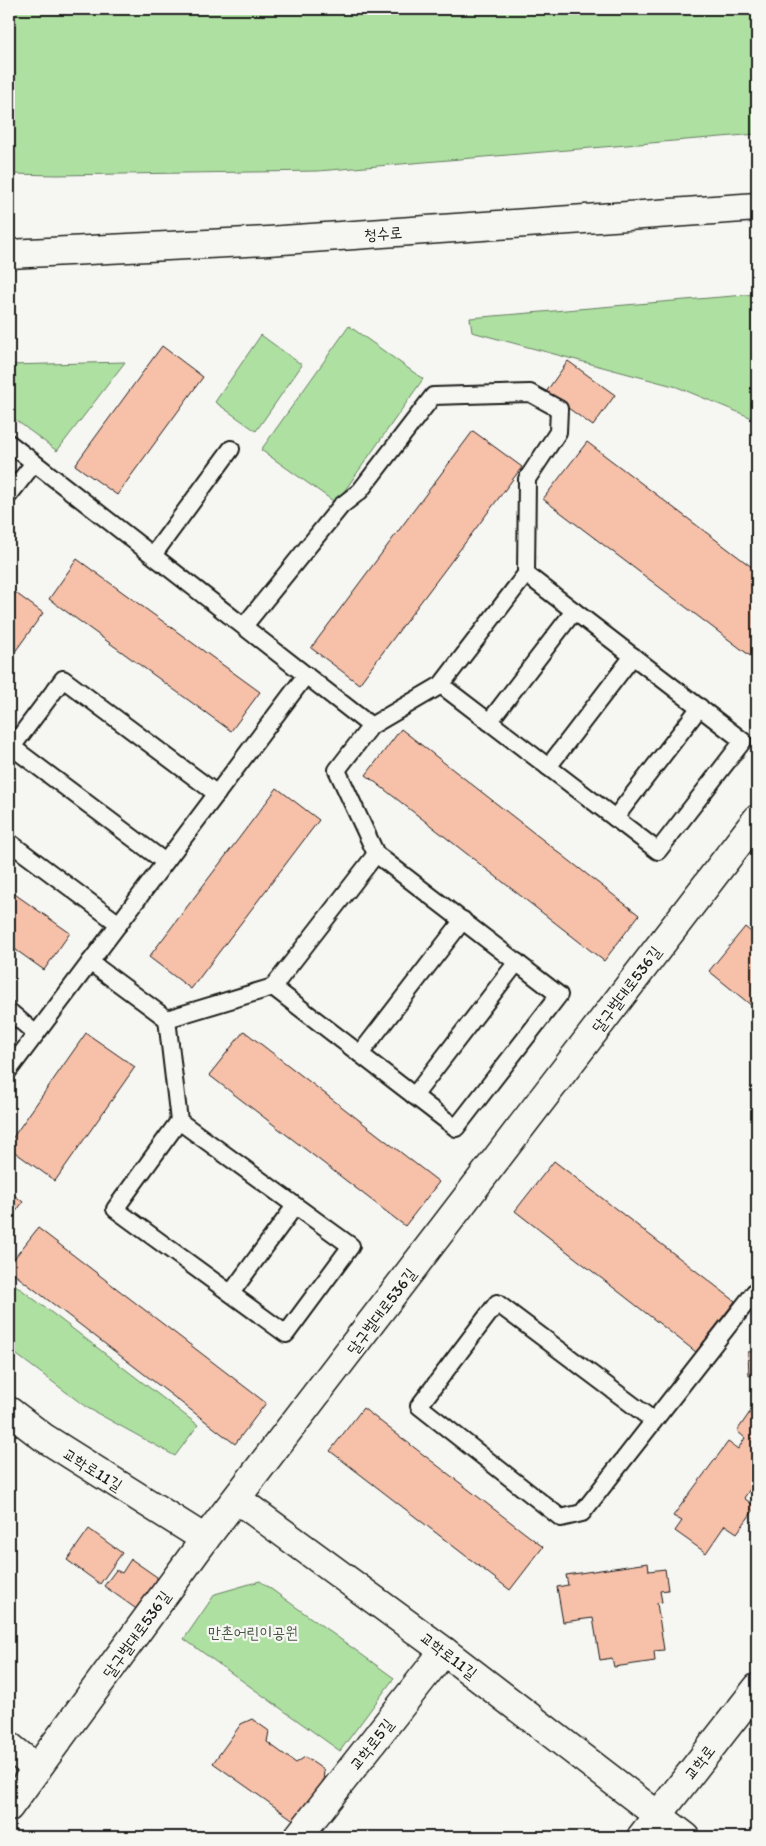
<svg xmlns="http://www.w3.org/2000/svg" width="766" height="1846" viewBox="0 0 766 1846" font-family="Itim,'Poor Story',sans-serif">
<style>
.green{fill:#aee0a2;stroke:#657e5f}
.building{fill:#f6c0a9;stroke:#1c1c1c}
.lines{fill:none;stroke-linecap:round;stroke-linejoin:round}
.service-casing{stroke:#1c1c1c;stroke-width:20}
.minor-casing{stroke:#1c1c1c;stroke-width:31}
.tertiary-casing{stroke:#1c1c1c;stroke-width:31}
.secondary-casing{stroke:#1c1c1c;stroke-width:31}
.service{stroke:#f6f6f2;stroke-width:16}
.minor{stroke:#f6f6f2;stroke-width:28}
.tertiary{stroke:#f6f6f2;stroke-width:28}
.secondary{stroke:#f6f6f2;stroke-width:28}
.labels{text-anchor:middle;stroke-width:4.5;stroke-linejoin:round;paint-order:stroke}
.street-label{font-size:16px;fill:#1c1c1c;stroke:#f6f6f2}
.park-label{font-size:16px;fill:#485744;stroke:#f6f6f2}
</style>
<rect width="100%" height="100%" fill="#f6f6f2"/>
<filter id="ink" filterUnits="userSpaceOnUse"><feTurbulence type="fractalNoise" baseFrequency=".02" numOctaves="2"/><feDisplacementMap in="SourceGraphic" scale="10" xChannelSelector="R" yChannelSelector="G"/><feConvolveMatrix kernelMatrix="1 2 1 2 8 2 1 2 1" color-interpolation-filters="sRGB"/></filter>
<g filter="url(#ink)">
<g class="green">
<path d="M9,9H757V134L318,171L57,175L9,174Z"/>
<path d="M757,294V420L677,387L472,332L470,318Z"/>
<path d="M349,326L423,379L336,503L261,450Z"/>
<path d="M261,335L302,365L256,431L215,402Z"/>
<path d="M125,362L57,451L9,415V365Z"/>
<path d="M9,1280L198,1425L175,1456L86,1407L9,1349Z"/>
<path d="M260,1581L394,1678L340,1751L184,1639L215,1594Z"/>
</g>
<g class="building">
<path d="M162,346L203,377L117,495L75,465Z"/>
<path d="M568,361L615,395L593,426L546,392Z"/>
<path d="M473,431L522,467L359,684L311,648Z"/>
<path d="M587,442L757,571V661L543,499Z"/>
<path d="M77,559L260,692L231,731L49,599Z"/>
<path d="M9,588L43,613L9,660Z"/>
<path d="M401,729L639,915L604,961L366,775Z"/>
<path d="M277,788L319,820L191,989L149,957Z"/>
<path d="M9,890L70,933L44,970L9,945Z"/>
<path d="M745,927L757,937V1010L709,971Z"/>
<path d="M244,1031L439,1182L405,1226L209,1075Z"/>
<path d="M86,1033L135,1067L55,1181L9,1148V1143Z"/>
<path d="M554,1161L735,1301L696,1352L515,1211Z"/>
<path d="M9,1191L23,1202L9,1221Z"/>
<path d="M38,1228L266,1403L235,1444L9,1270V1265Z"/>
<path d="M757,1351V1374L749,1376L748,1352Z"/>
<path d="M757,1402V1490L752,1486L744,1498L756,1507L737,1533L725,1525L706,1553L675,1531L682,1521L673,1516L728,1442L738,1449L745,1438L737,1431Z"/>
<path d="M363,1408L543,1547L510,1590L330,1451Z"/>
<path d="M89,1529L122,1553L100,1584L67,1560Z"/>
<path d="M131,1559L157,1577L158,1591L142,1613L104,1586L116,1570L122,1573Z"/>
<path d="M648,1563L649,1571L665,1569L668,1590L660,1591L662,1602L657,1603L664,1650L654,1651L655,1661L614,1667L612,1658L600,1660L593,1618L563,1622L557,1587L568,1585L566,1575Z"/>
<path d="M252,1719L269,1731L267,1742L296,1763L305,1757L324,1770L323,1783L295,1821L213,1763L241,1724Z"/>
</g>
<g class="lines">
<defs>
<g id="service">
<path d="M9,443L371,726L441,685L526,574L743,741L658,851L441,685"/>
<path d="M9,495L34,463"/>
<path d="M153,555L231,449"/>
<path d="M244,626L341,506L360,491L433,396L530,393L559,409L558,432L527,479L526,574"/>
<path d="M489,722L574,611"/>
<path d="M12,747L165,862"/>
<path d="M9,751L63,679L217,794"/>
<path d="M548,767L633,656"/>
<path d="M615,818L700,707"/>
<path d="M9,842L119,924"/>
<path d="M90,962L167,1019L273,987L376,854"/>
<path d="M273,987L456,1128L559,995L376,854L337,770L371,726"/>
<path d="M9,1011L36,1034"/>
<path d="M167,1019L179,1121L115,1209L286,1334L351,1246L179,1121"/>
<path d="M360,1054L463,920"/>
<path d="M9,1070L306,675"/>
<path d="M414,1096L517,962"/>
<path d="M231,1293L295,1206"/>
<path d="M654,1421L497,1303L419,1406L561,1518L582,1513L757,1289"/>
</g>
<g id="minor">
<path d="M9,1411L43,1437L205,1539"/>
<path d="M237,1499L444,1651L686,1837"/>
<path d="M9,1746L37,1769"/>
<path d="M9,1807L205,1539L757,819"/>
<path d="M298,1837L444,1651"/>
</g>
<path id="tertiary" d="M641,1837L757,1688"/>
<path id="secondary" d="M9,254L268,241L757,207"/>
</defs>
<use href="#service" class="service-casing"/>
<use href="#minor" class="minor-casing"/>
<use href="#tertiary" class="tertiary-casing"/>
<use href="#secondary" class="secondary-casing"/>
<use href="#service" class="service"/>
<use href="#minor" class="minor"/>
<use href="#tertiary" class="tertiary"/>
<use href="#secondary" class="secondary"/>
</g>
</g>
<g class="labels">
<g class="street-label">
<text transform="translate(383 233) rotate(-4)" y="6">청수로</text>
<text transform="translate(626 989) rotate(-53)" y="6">달구벌대로536길</text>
<text transform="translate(381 1311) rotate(-53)" y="6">달구벌대로536길</text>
<text transform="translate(93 1469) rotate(32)" y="6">교학로11길</text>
<text transform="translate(136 1634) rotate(-54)" y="6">달구벌대로536길</text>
<text transform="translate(449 1655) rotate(37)" y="6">교학로11길</text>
<text transform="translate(371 1744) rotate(-52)" y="6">교학로5길</text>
<text transform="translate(699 1762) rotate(-52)" y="6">교학로</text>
</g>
<g class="park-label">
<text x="253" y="1638">만촌어린이공원</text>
</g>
</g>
<rect width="766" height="1846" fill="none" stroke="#f6f6f2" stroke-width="30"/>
<rect x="15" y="15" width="736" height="1816" fill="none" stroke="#1c1c1c" stroke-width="2" filter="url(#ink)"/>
</svg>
